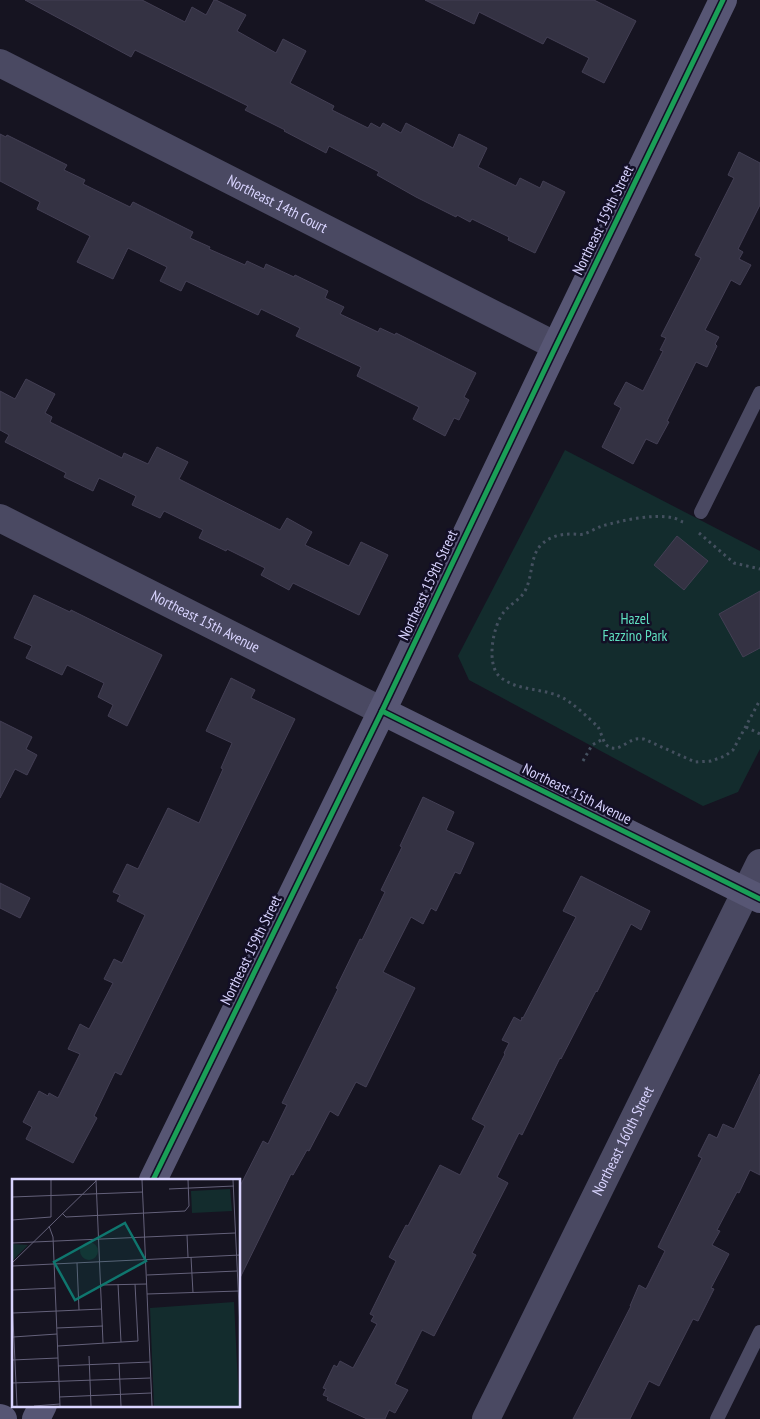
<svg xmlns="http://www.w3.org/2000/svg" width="760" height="1419" viewBox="0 0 760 1419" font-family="'PT Sans Narrow',sans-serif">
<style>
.green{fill:#132c2d}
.building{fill:#343243;stroke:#433f54}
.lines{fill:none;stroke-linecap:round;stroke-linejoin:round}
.path{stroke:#44505f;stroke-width:3;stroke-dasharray:2.5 4;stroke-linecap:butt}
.lane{stroke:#4a4962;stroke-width:14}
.street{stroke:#4a4962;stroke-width:28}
.secondary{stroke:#575674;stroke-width:28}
.cycleway-casing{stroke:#130f26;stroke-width:8}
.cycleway{stroke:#1a9f57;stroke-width:5}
.labels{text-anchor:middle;stroke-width:5;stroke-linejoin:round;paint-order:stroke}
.street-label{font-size:15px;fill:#d9d4ff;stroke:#130f26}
.park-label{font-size:15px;fill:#5fe0c0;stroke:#130f26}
.inset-road{fill:none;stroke:#64617a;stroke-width:1}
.view{fill:#0f766e;fill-opacity:0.15;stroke:#0f766e;stroke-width:2.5}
.inset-edge{fill:none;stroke:#d9d4ff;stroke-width:2.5}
</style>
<rect width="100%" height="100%" fill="#161421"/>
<path class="green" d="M565,450L760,551V749L738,792L703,806L469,680L458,656Z"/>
<g class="building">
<path d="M25,0H142L185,22L192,7L206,15L214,0H216L246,15L237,31L276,53L283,39L306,51L290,83L334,106L332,110L368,128L371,123L380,128L383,123L401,133L406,123L453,148L459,134L487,148L478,167L516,186L520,178L540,188L543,181L565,192L535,253L508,240L509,237L472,219L470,222L457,215L456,217L416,197L377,175L379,172L329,146L326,153L284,131L285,130L245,110L248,106L210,87L135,50L131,57Z"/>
<path d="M425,0H594L636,21L604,83L582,72L589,58L547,37L543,44L479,12L474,24Z"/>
<path d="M0,134L6,137L7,135L67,165L64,170L85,180L83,184L130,207L133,202L193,232L190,238L210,247L209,249L245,265L247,261L264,269L266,264L294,277L295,275L328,291L325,298L344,307L340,314L378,332L380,328L395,335L396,333L476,373L464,397L469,400L459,420L454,418L445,436L413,419L419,407L357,376L361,367L296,336L300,328L261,309L258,315L186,281L181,291L160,281L167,267L128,248L113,279L77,262L90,236L37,209L40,202L0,181Z"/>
<path d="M739,152L760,163V205L738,249L743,252L739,259L751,265L740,285L731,280L705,330L719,337L715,344L717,346L707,367L696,362L667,421L669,422L657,444L646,439L633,464L602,447L621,408L614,404L626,382L643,391L663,351L660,350L666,338L661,336L701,258L695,255L734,178L728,175Z"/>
<path d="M26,379L55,394L45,413L52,417L50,422L122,458L124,453L148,464L157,447L188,462L179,479L280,530L287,518L312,532L305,545L349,566L361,542L388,555L359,615L293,583L289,590L261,575L265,568L227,549L226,551L199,538L203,530L164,511L160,518L132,505L136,496L99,478L93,491L64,477L66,473L5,442L9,435L0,430V391L15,399Z"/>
<path d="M677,536L708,561L684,590L654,565Z"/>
<path d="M760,591V648L743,657L719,614Z"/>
<path d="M34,595L70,612L71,610L162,655L127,726L108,716L113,705L98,697L104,683L67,665L62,675L26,658L32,646L14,638Z"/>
<path d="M231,678L255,690L251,698L295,719L121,1075L115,1072L94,1116L97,1118L73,1163L26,1139L32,1127L23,1122L39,1091L48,1096L49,1093L58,1098L80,1054L68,1049L80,1024L89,1029L113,983L104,979L114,959L122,963L145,915L117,901L120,895L113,892L127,864L138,869L168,808L199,823L223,769L221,768L232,743L206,731Z"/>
<path d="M0,721L32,737L26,749L37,755L27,775L15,769L0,798Z"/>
<path d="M423,797L454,812L446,830L474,843L460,874L455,872L436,911L431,908L423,924L411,917L383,972L415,988L366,1087L356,1082L338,1116L330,1111L309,1151L307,1150L293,1175L291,1174L239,1280V1188L263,1141L268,1144L287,1105L282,1103L338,989L336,988L360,939L362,940L385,892L381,890L402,847L400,846Z"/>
<path d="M581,876L650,911L641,930L631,924L597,992L596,991L561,1059L560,1058L522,1135L519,1133L497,1177L508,1183L472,1253L476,1255L434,1336L422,1330L395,1384L408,1390L395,1413L389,1410L385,1419H367L327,1400L328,1397L323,1395L326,1389L323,1388L334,1365L337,1367L340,1361L353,1368L377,1324L371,1321L374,1316L370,1314L396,1261L389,1257L406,1225L408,1226L440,1165L460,1175L485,1126L472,1119L505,1054L504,1053L509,1043L502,1040L514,1017L521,1021L522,1017L523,1018L576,917L563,911Z"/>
<path d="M0,883L30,898L20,918L0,908Z"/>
<path d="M760,1074V1175L750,1170L739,1193L737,1192L717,1230L720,1231L712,1245L729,1254L711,1288L714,1289L698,1321L693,1319L659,1386L649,1381L630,1419H573L631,1306H630L639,1285L646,1289L665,1251L658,1247L702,1158L698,1156L709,1134L717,1138L723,1124L734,1129Z"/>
</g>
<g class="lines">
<g class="path">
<path d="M683,522C680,521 676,518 673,518C654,513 620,521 602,526C596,528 590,532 584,534C581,535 577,534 573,534C561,534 550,536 541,545C530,556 533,576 525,591C520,600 510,604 504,612C493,625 486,663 499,676C517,692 542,687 563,698C573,703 590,719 598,727C602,733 603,747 612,748C619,750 627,742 633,740C637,738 640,739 644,739L695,762L711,761L725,756L733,750L760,700"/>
<path d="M699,533L734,563L760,569"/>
<path d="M746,727L760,734"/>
<path d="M583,761L592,745L603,739"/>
</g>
<g class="lane">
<path d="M701,512L760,393"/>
<path d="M717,1419L760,1332"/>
</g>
<g class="street">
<path id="s1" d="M0,63L556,346"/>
<path id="s2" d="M0,518L382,711"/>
<path id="s3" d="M486,1419L760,863"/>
</g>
<g class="secondary">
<path d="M382,711L760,899"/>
<path d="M153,1180L382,711L556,346L723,0"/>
<path d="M0,1418L3,1419"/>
<path d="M36,1419L43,1405"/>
</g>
<defs>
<g id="cycleway">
<path d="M382,711L760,899"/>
<path d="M153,1180L382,711L556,346L723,0"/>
</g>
</defs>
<use href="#cycleway" class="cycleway-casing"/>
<use href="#cycleway" class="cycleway"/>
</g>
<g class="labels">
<g class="street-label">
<text dy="5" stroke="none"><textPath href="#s1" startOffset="311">Northeast 14th Court</textPath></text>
<text transform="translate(603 220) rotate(-64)" y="5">Northeast 159th Street</text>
<text transform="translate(428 585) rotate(-65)" y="5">Northeast 159th Street</text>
<text dy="5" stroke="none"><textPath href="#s2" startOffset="230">Northeast 15th Avenue</textPath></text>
<text transform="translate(577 794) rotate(26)" y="5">Northeast 15th Avenue</text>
<text transform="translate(251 950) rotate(-64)" y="5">Northeast 159th Street</text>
<text dy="5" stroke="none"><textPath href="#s3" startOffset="310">Northeast 160th Street</textPath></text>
</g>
<g class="park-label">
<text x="635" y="624">Hazel<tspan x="635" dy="17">Fazzino Park</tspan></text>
</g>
</g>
<g transform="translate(12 1179)">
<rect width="228" height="228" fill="#161421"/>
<path d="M218,10L220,32L180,34L179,12ZM68 72a9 9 0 1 1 18 0a9 9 0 1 1-18 0ZM0,65L16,66L0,82ZM222,123L227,227H142L138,129Z" fill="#132c2d"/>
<path class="inset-road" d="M84,1L91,164M130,1L140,227M221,1L228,149M157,10L222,7M0,18L131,13M50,34L54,38L173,32L177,27L176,1M0,41L39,38V1M37,47L41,58L48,227M175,56L176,78M0,64L223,54M179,78L181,114M0,84L84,2M65,84L67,131M0,87L228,76M135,96L225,92M106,105L109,163M89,106L135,105M0,111L43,109M135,115L227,112M0,118L5,227M1,134L90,130M45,149L91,147M1,158L45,155M46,167L126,162L123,105M77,177L79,227M0,181L46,179M107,184L109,227M46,187L138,183M0,204L138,199M47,218L139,214M22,227L48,225"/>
<path class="view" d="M113,44L134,82L63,121L42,83Z"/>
<rect width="228" height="228" class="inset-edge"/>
</g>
</svg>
